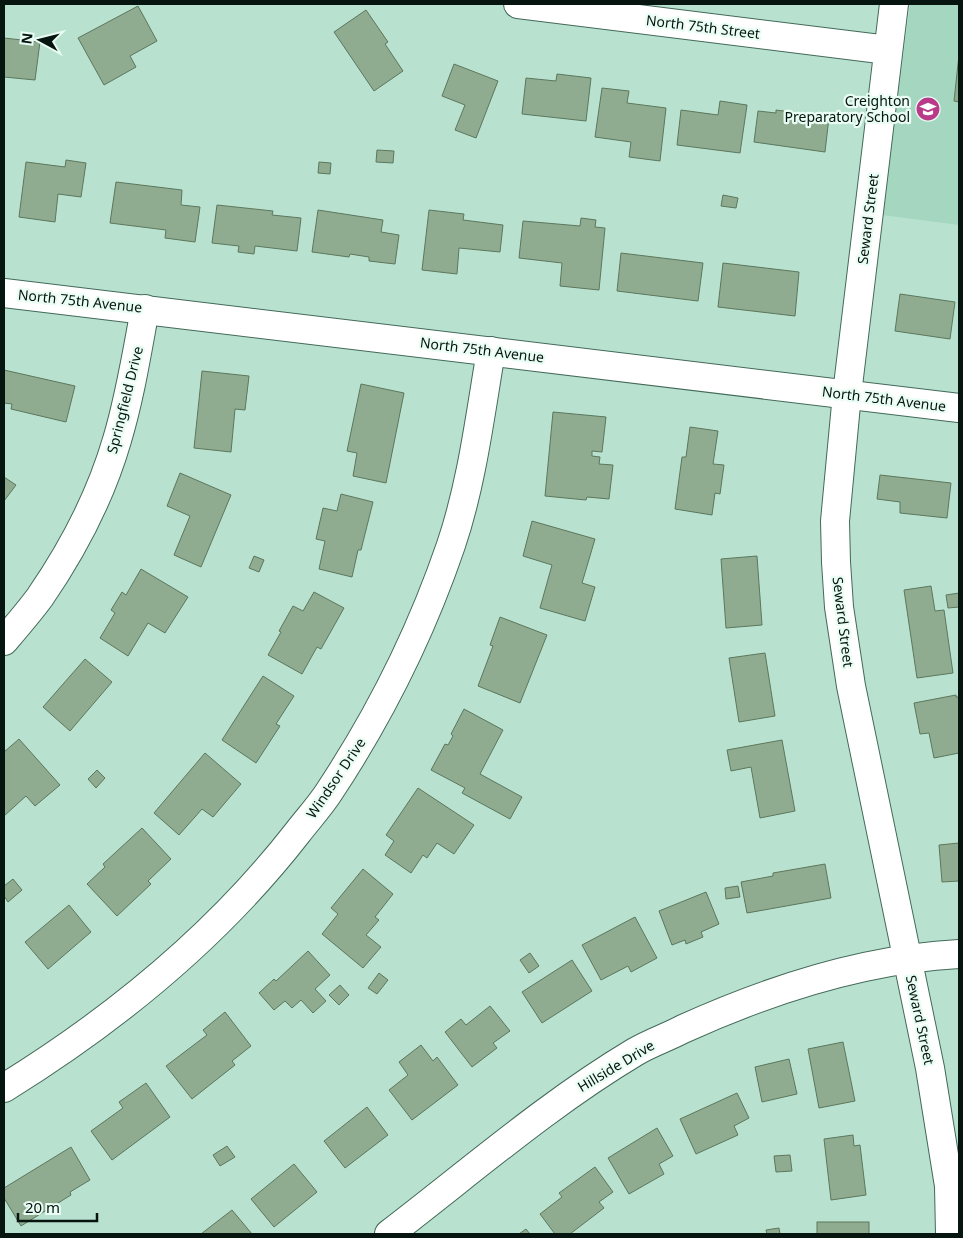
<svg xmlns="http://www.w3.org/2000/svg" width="963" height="1238" viewBox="0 0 963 1238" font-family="'Noto Sans',sans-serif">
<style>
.built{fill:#a5d6c0}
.building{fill:#8fac90;stroke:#5c775d}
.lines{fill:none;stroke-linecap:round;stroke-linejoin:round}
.minor-casing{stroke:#436959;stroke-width:30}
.minor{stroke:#fff;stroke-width:28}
.labels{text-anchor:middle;stroke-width:4.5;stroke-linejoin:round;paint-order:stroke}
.street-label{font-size:14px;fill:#06150f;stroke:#e9fdf4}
.poi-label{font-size:14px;fill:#06150f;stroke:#e9fdf4;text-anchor:end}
</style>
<rect width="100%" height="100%" fill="#b8e2cf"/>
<path class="built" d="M910,4H959V225L882,215Z"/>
<g class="building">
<path d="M138,6L157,41L130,56L136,67L104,85L78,38Z"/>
<path d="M366,10L388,42L385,44L403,71L374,91L334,32Z"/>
<path d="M4,38L40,42L35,80L4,77Z"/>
<path d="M959,55V102L954,101Z"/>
<path d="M454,64L498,81L476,138L455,130L465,105L442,96Z"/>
<path d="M557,74L591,78L586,121L522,114L526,78L556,81Z"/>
<path d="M602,88L629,91L627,103L666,108L660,161L629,157L631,142L595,137Z"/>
<path d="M720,101L747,105L740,153L677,145L681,110L718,115Z"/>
<path d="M776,110L829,117L825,152L754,142L758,111L776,113Z"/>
<path d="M377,150L394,151L393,163L376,162Z"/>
<path d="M66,160L86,163L81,197L58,194L55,222L19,217L26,162L65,167Z"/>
<path d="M319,162L331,163L330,174L318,173Z"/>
<path d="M116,182L182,190L181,205L200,207L195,242L165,238L166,230L110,223Z"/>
<path d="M723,195L738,198L736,208L721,206Z"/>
<path d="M217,205L273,211L272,215L301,218L297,251L255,246L254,254L238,252L239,246L212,243Z"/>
<path d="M318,210L383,220L381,232L399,235L395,264L369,261V257L350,254L349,257L312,252Z"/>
<path d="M429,210L464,214L463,220L503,225L500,252L459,248L457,274L422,270Z"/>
<path d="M581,218L596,220L595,227L605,228L599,290L560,286L562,263L519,258L523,221L580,226Z"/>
<path d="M621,253L703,263L698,301L617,291Z"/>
<path d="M723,263L799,272L795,316L718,307Z"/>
<path d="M900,294L955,302L950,339L895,331Z"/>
<path d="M4,370L75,386L66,422L11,409L12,404L4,403Z"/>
<path d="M202,371L249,376L245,410L235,409L231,452L194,448Z"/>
<path d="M361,384L404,393L386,483L353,476L357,453L347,451Z"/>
<path d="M553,412L606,417L602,452L592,451V456L600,457L599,464L613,465L609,499L587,497L586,500L545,496Z"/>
<path d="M690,427L718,431L713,464L724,465L720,494L715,493L712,515L675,509L682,457H686Z"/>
<path d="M180,473L231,495L201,567L174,555L190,516L167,506Z"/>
<path d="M880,475L951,483L947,518L900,513V502L877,499Z"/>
<path d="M4,477L16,485L4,501Z"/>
<path d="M341,494L373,502L361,550H358L352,577L319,569L325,541L316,539L323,508L337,511Z"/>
<path d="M532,521L595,539L582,583L595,587L585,621L540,608L552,565L523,556Z"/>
<path d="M254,556L264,560L259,572L249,568Z"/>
<path d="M757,556L762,625L726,628L721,559Z"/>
<path d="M141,569L188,597L165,633L148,623L128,656L100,638L115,613L111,610L122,592L126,595Z"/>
<path d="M931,586L935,611L944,610L953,673L917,678L904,590Z"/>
<path d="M314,592L344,608L321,649L317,647L302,674L268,655L281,632L279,631L293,606L303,611Z"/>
<path d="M959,593V607L948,608L946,595Z"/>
<path d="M500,617L547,635L520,703L478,686L493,646L490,645Z"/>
<path d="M765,653L775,716L739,722L729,658Z"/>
<path d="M85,659L112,682L70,731L43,707Z"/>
<path d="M263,676L294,696L276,724L280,726L256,763L222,740Z"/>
<path d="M956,695V697H959V753L934,758L929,733L920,734L914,703Z"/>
<path d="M464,709L503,730L480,774L522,797L510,819L462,793L465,788L431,770L445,744L448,745L453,736L451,734Z"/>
<path d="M19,739L60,785L35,806L26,796L4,816V752Z"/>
<path d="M782,740L795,811L760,818L751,767L731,771L727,750Z"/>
<path d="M205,753L241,784L213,817L202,809L179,835L154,813Z"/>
<path d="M97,770L105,778L96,788L88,779Z"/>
<path d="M418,788L474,825L454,854L437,843L427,858L423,855L411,873L385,855L394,841L386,835Z"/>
<path d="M142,828L171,859L148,881L151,884L117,916L87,884L105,867L103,864Z"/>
<path d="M959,843V881L942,882L939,845Z"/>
<path d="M825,864L831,898L747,913L741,882L773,876V873Z"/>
<path d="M363,869L393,894L375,917L379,920L366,935L381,947L363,968L322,934L338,914L331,908Z"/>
<path d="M13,879L22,890L8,902L4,896V886Z"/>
<path d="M738,886L740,897L726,899L725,888Z"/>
<path d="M706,892L719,924L701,932L703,937L686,944L685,940L672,945L659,911Z"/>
<path d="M69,905L91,932L48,969L25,942Z"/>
<path d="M635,917L657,958L631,972L628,966L601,980L582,945Z"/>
<path d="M308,951L330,975L315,989L326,1001L313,1013L301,1000L292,1008L285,1001L274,1010L259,993L274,979L276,981Z"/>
<path d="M530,953L539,966L529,973L520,960Z"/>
<path d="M572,960L592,991L542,1023L522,992Z"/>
<path d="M379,973L388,980L377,994L368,988Z"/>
<path d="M340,985L349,995L339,1005L329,995Z"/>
<path d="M490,1006L510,1031L493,1043L497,1048L472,1067L445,1032L461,1019L466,1025Z"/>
<path d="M225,1012L251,1046L232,1061L235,1065L192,1099L166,1066L207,1035L203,1030Z"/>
<path d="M843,1042L855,1101L819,1108L808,1049Z"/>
<path d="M421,1045L433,1061L437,1057L458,1085L412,1120L389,1090L408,1075L399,1062Z"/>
<path d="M789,1059L797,1094L762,1102L755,1067Z"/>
<path d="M146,1083L170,1117L112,1160L91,1131L123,1108L119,1102Z"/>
<path d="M737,1093L749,1118L734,1126L738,1135L696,1154L680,1119Z"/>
<path d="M367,1107L388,1135L345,1168L324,1141Z"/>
<path d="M657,1128L673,1156L659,1164L664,1174L629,1194L608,1158Z"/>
<path d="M853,1135L854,1146L860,1145L866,1195L831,1200L824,1139Z"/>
<path d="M227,1146L235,1157L220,1166L213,1155Z"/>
<path d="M71,1147L90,1180L70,1192L71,1195L21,1226L4,1198V1188Z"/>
<path d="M790,1155L792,1171L776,1172L774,1156Z"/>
<path d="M294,1164L317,1192L274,1227L251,1199Z"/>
<path d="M595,1167L613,1192L599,1202L604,1208L570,1234H555L540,1214L562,1197L559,1193Z"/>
<path d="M232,1210L252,1234H201Z"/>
<rect x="817" y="1222" width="52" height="12"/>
<path d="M779,1228L780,1234H767L766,1230Z"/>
<path d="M526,1229L530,1234H519Z"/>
</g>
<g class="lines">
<defs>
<g id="minor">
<path d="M518,4L888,50"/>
<path d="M894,4L847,394L835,521L836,562L839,607L851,686L930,1068L949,1186L950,1234"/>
<path d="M4,293L959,408"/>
<path d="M4,641C16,627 29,612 40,597C73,549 101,495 117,440C130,397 137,352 145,309"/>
<path d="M4,1088C114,1020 218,935 298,832C308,819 320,806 329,792C380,715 421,633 451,545C472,483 480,416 491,351"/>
<path d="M389,1234C470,1172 548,1104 635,1052C650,1043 668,1037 683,1029C769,990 864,959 959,954"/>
</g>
</defs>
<use href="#minor" class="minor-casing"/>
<use href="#minor" class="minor"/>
</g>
<defs>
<symbol id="school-disc" viewBox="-11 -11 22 22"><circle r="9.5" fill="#b83a88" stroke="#e9fdf4"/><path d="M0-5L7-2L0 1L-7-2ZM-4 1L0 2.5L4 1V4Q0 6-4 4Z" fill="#fff"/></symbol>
</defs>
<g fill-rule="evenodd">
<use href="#school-disc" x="914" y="95" width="28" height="28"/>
</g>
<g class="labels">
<g class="street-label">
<text transform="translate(703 27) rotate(7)" y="5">North 75th Street</text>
<text transform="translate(868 219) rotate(-83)" y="5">Seward Street</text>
<text transform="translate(80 301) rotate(6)" y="5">North 75th Avenue</text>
<text transform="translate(482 350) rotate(7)" y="5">North 75th Avenue</text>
<text transform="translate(884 399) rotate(7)" y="5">North 75th Avenue</text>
<text transform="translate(125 400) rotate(-76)" y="5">Springfield Drive</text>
<text transform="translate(843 622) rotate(83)" y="5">Seward Street</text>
<text transform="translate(336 778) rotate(-56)" y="5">Windsor Drive</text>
<text transform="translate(920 1020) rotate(78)" y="5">Seward Street</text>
<text transform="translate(616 1066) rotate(-31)" y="5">Hillside Drive</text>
</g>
<g class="poi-label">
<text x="910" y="106">Creighton<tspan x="910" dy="16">Preparatory School</tspan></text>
</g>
</g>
<rect width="963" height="1238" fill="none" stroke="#06150f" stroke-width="10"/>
<g transform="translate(40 40) rotate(277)" stroke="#e9fdf4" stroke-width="4" paint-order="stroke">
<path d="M0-4L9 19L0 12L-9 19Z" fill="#06150f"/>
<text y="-8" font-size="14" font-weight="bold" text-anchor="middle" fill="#06150f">N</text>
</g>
<path d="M18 1213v8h79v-8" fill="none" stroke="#06150f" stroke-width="2.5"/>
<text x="25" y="1213" font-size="15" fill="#06150f" stroke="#e9fdf4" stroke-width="4" paint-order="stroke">20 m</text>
</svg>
